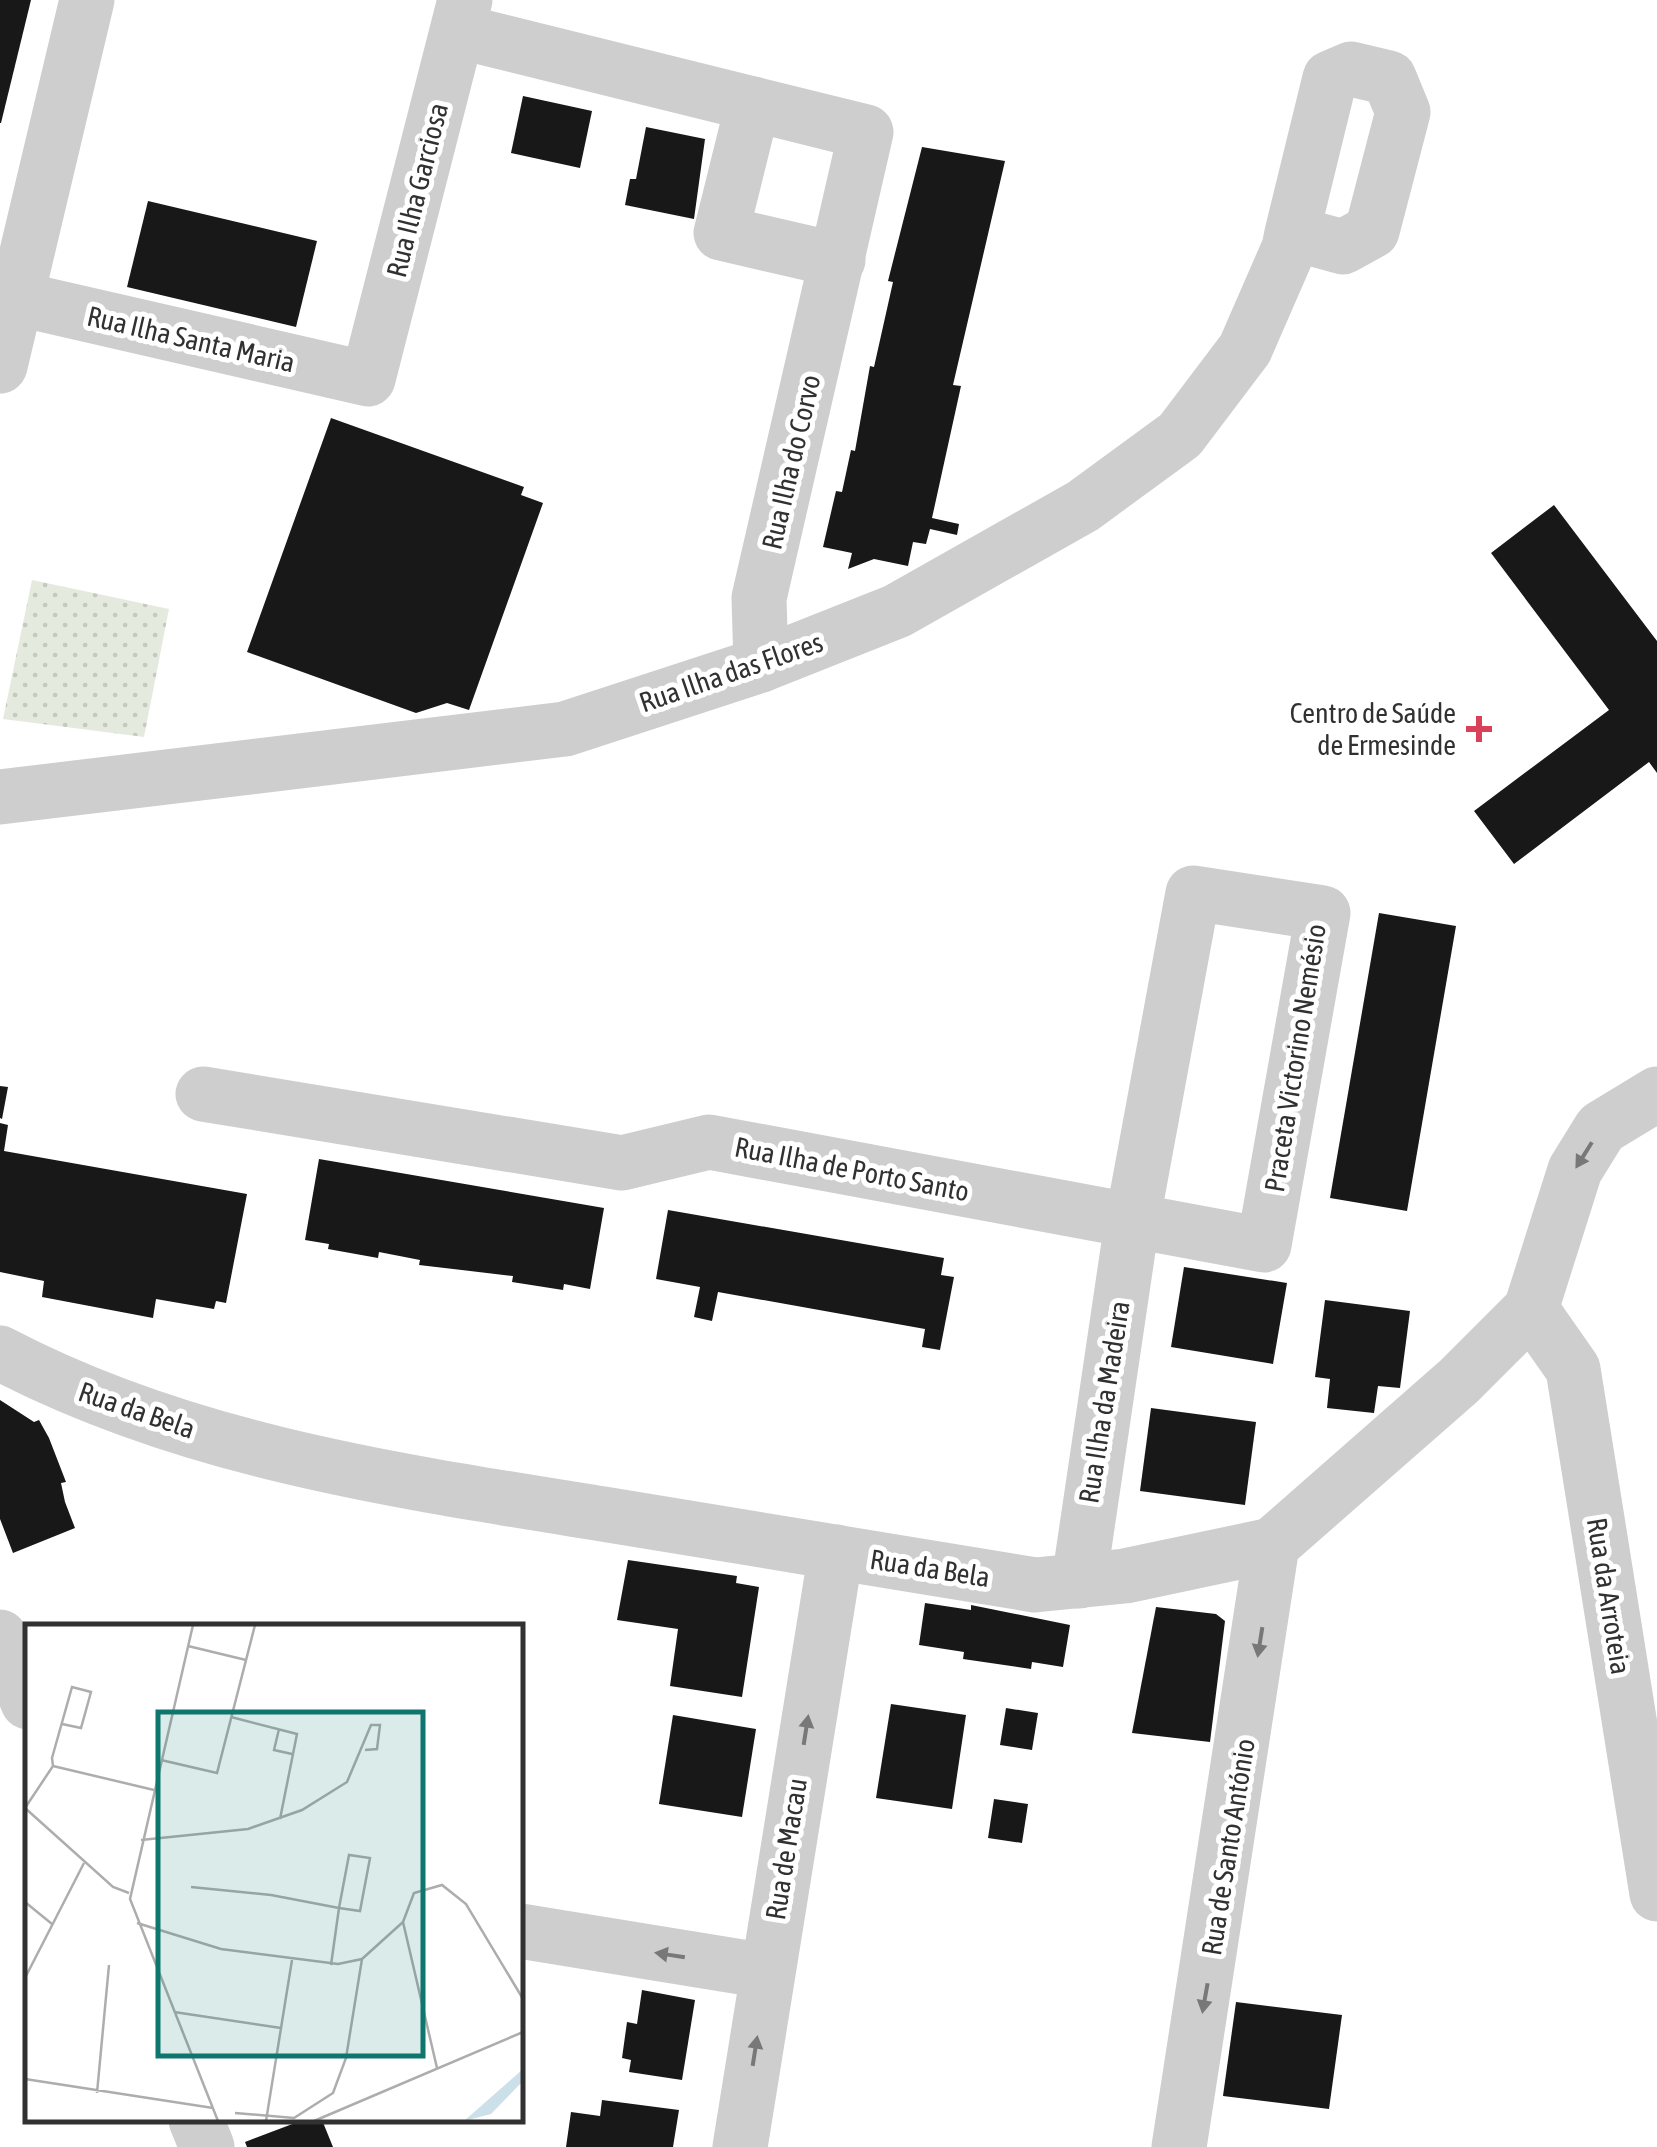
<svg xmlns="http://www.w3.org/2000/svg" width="1657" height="2147" viewBox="0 0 1657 2147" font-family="'Asap Condensed',sans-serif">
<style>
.park{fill:url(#park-dots)}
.building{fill:#181818}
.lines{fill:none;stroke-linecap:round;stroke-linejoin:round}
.minor{stroke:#cecece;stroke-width:55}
.oneway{fill:#787878}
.poi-dot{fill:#da4159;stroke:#fff;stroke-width:4}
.labels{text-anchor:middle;stroke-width:10;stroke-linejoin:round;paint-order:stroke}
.street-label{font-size:28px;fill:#313131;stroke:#fff}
.poi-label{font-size:28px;fill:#313131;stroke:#fff;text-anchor:end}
.inset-road{fill:none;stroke:#adadad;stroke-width:2.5}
.view{fill:#0f766e;fill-opacity:0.15;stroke:#0f766e;stroke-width:5}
.inset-edge{fill:none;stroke:#313131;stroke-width:5}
</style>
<defs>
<pattern id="park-dots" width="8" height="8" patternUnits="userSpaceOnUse" patternTransform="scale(2.5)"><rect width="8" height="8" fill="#e5eade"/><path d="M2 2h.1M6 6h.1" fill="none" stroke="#c5c9bf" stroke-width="1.8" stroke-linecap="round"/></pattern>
</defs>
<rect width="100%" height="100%" fill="#fff"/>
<path class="park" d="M32,580L169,609L144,737L3,719Z"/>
<g class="building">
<path d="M0,0H31L1,123H0Z"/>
<path d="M523,96L592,111L580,168L511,153Z"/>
<path d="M646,127L705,139L694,219L625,205L630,179H636Z"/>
<path d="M922,147L1005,161L953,385L961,386L932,518L959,524L957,535L930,529L926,544L913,542L908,566L874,559L848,569L852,553L823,547L836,491L842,492L851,450L855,451L870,366L874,367L893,282L888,281Z"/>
<path d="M148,201L317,241L296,327L127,287Z"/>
<path d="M331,418L524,487L521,495L543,503L469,710L447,703L416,713L247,652Z"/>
<path d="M1554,505L1657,641V773L1649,762L1514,864L1474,811L1609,710L1491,553Z"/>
<path d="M1379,913L1456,926L1407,1211L1330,1198Z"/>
<path d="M0,1086L8,1087L2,1119L0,1118Z"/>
<path d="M0,1123L8,1125L4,1151L247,1194L226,1303L216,1301L214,1309L156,1299L153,1318L42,1297L44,1281L0,1272Z"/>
<path d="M319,1159L604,1208L590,1289L564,1284L563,1290L512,1282L513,1276L419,1265L420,1260L379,1252L378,1258L328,1249L329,1244L305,1240Z"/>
<path d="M668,1210L944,1258L941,1275L954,1277L940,1350L922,1347L925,1329L718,1292L712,1321L694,1317L700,1287L656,1279Z"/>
<path d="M1184,1267L1287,1283L1273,1364L1171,1347Z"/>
<path d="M1325,1300L1410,1311L1400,1388L1378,1386L1374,1413L1327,1408L1330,1379L1315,1377Z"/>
<path d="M0,1400L34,1422L39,1420L49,1438L66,1482L61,1483L65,1502L75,1528L13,1553L0,1519Z"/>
<path d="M1151,1408L1256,1422L1245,1505L1140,1491Z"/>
<path d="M628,1560L737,1576L736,1583L759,1587L742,1697L670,1686L678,1629L617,1620Z"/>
<path d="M925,1603L971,1610V1605L1070,1625L1063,1667L1032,1662L1031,1669L963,1659L964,1652L919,1645Z"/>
<path d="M1156,1607L1216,1614L1225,1621L1210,1742L1132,1733Z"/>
<path d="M891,1704L966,1715L952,1809L876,1798Z"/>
<path d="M1006,1708L1038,1713L1032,1750L1000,1745Z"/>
<path d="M673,1715L756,1729L742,1817L659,1804Z"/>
<path d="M994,1799L1028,1804L1022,1843L988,1838Z"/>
<path d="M642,1990L695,2000L682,2080L629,2072L631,2060L622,2058L627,2022L637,2024Z"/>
<path d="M1236,2002L1342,2015L1329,2109L1223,2096Z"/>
<path d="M602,2100L679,2110L673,2147H566L571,2112L600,2116Z"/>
<path d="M303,2120H322L333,2147H247L245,2142Z"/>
</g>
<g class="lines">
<g class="minor">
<path d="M458,31L866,132L759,598L761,665"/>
<path d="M753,104L721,233L838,260"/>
<path d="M15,298L368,379L465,0"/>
<path d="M0,366L87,0"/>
<path d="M0,797L565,729L761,665L897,611L1083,506L1180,435L1245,349L1289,248L1292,233L1330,78L1351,69L1389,78L1403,112L1372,231L1343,247L1292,233"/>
<path d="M203,1094L622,1163L709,1142L1264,1245L1323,913L1193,893L1132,1223L1079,1581"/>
<path d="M1531,1309L1573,1369L1657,1894"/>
<path d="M0,1353C187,1451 397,1481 603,1514C747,1537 891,1562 1035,1585L1125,1576L1272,1545L1459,1381L1531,1309L1575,1170L1601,1128L1657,1094"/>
<path d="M0,1637L28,1702"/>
<path d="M520,1931L766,1971"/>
<path d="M196,2120L207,2147"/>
<path d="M740,2147L836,1552"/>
<path d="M1179,2147L1272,1545"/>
</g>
</g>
<defs><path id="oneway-solid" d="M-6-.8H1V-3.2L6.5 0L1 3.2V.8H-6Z" transform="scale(2.5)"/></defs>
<g class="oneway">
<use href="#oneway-solid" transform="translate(1584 1155) rotate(122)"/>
<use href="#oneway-solid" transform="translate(1260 1642) rotate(99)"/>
<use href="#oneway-solid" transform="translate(806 1730) rotate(-81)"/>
<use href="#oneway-solid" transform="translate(670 1955) rotate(-171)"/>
<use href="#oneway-solid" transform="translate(1205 1998) rotate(100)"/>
<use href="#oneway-solid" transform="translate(755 2051) rotate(-81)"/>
</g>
<path class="poi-dot" d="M1474 714h10v10h10v10h-10v10h-10v-10h-10v-10h10z"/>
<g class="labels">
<g class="street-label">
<text transform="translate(417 190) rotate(-76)" y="10">Rua Ilha Garciosa</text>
<text transform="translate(191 339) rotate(13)" y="10">Rua Ilha Santa Maria</text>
<text transform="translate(791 462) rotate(-77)" y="10">Rua Ilha do Corvo</text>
<text transform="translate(731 672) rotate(-19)" y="10">Rua Ilha das Flores</text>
<text transform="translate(1295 1058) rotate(-81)" y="10">Praceta Victorino Nemésio</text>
<text transform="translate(852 1169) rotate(11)" y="10">Rua Ilha de Porto Santo</text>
<text transform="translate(1104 1402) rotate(-81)" y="10">Rua Ilha da Madeira</text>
<text transform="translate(137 1410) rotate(19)" y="10">Rua da Bela</text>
<text transform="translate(930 1568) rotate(9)" y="10">Rua da Bela</text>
<text transform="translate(1609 1596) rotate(81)" y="10">Rua da Arroteia</text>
<text transform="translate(1228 1847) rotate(-81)" y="10">Rua de Santo António</text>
<text transform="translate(786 1849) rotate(-81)" y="10">Rua de Macau</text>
</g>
<g class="poi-label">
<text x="1456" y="723">Centro de Saúde<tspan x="1456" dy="32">de Ermesinde</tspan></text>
</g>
</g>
<g transform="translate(25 1624)">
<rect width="498" height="498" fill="#fff"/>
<path d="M497,446V458L466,490L439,497Z" fill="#cbe0e9"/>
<path class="inset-road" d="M168,1L105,275L193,497M163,22L221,36M206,93L272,110L255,195M254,105L249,126L267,130M136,136L192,149L230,1M28,142L129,166M0,184L28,142L27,134L47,63L66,68L56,104L37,100M0,184L88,263L104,269M116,216L223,205L277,186L322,158L346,101H355L352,125L340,126M166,263L246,271L314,284L335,287L345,234L324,231L314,284L306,341M0,278L27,300M378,298L412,444M112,299L196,325L313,340L337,335L378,298L389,269L417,261L441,280L498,375M0,354L59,239M149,388L256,404M0,455L188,484M72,469L84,341M210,489L269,494L308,469L321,434L337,335M241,497L267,336M289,497L498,408"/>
<path class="view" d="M133,88H398V432H133Z"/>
<rect width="498" height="498" class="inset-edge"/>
</g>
</svg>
